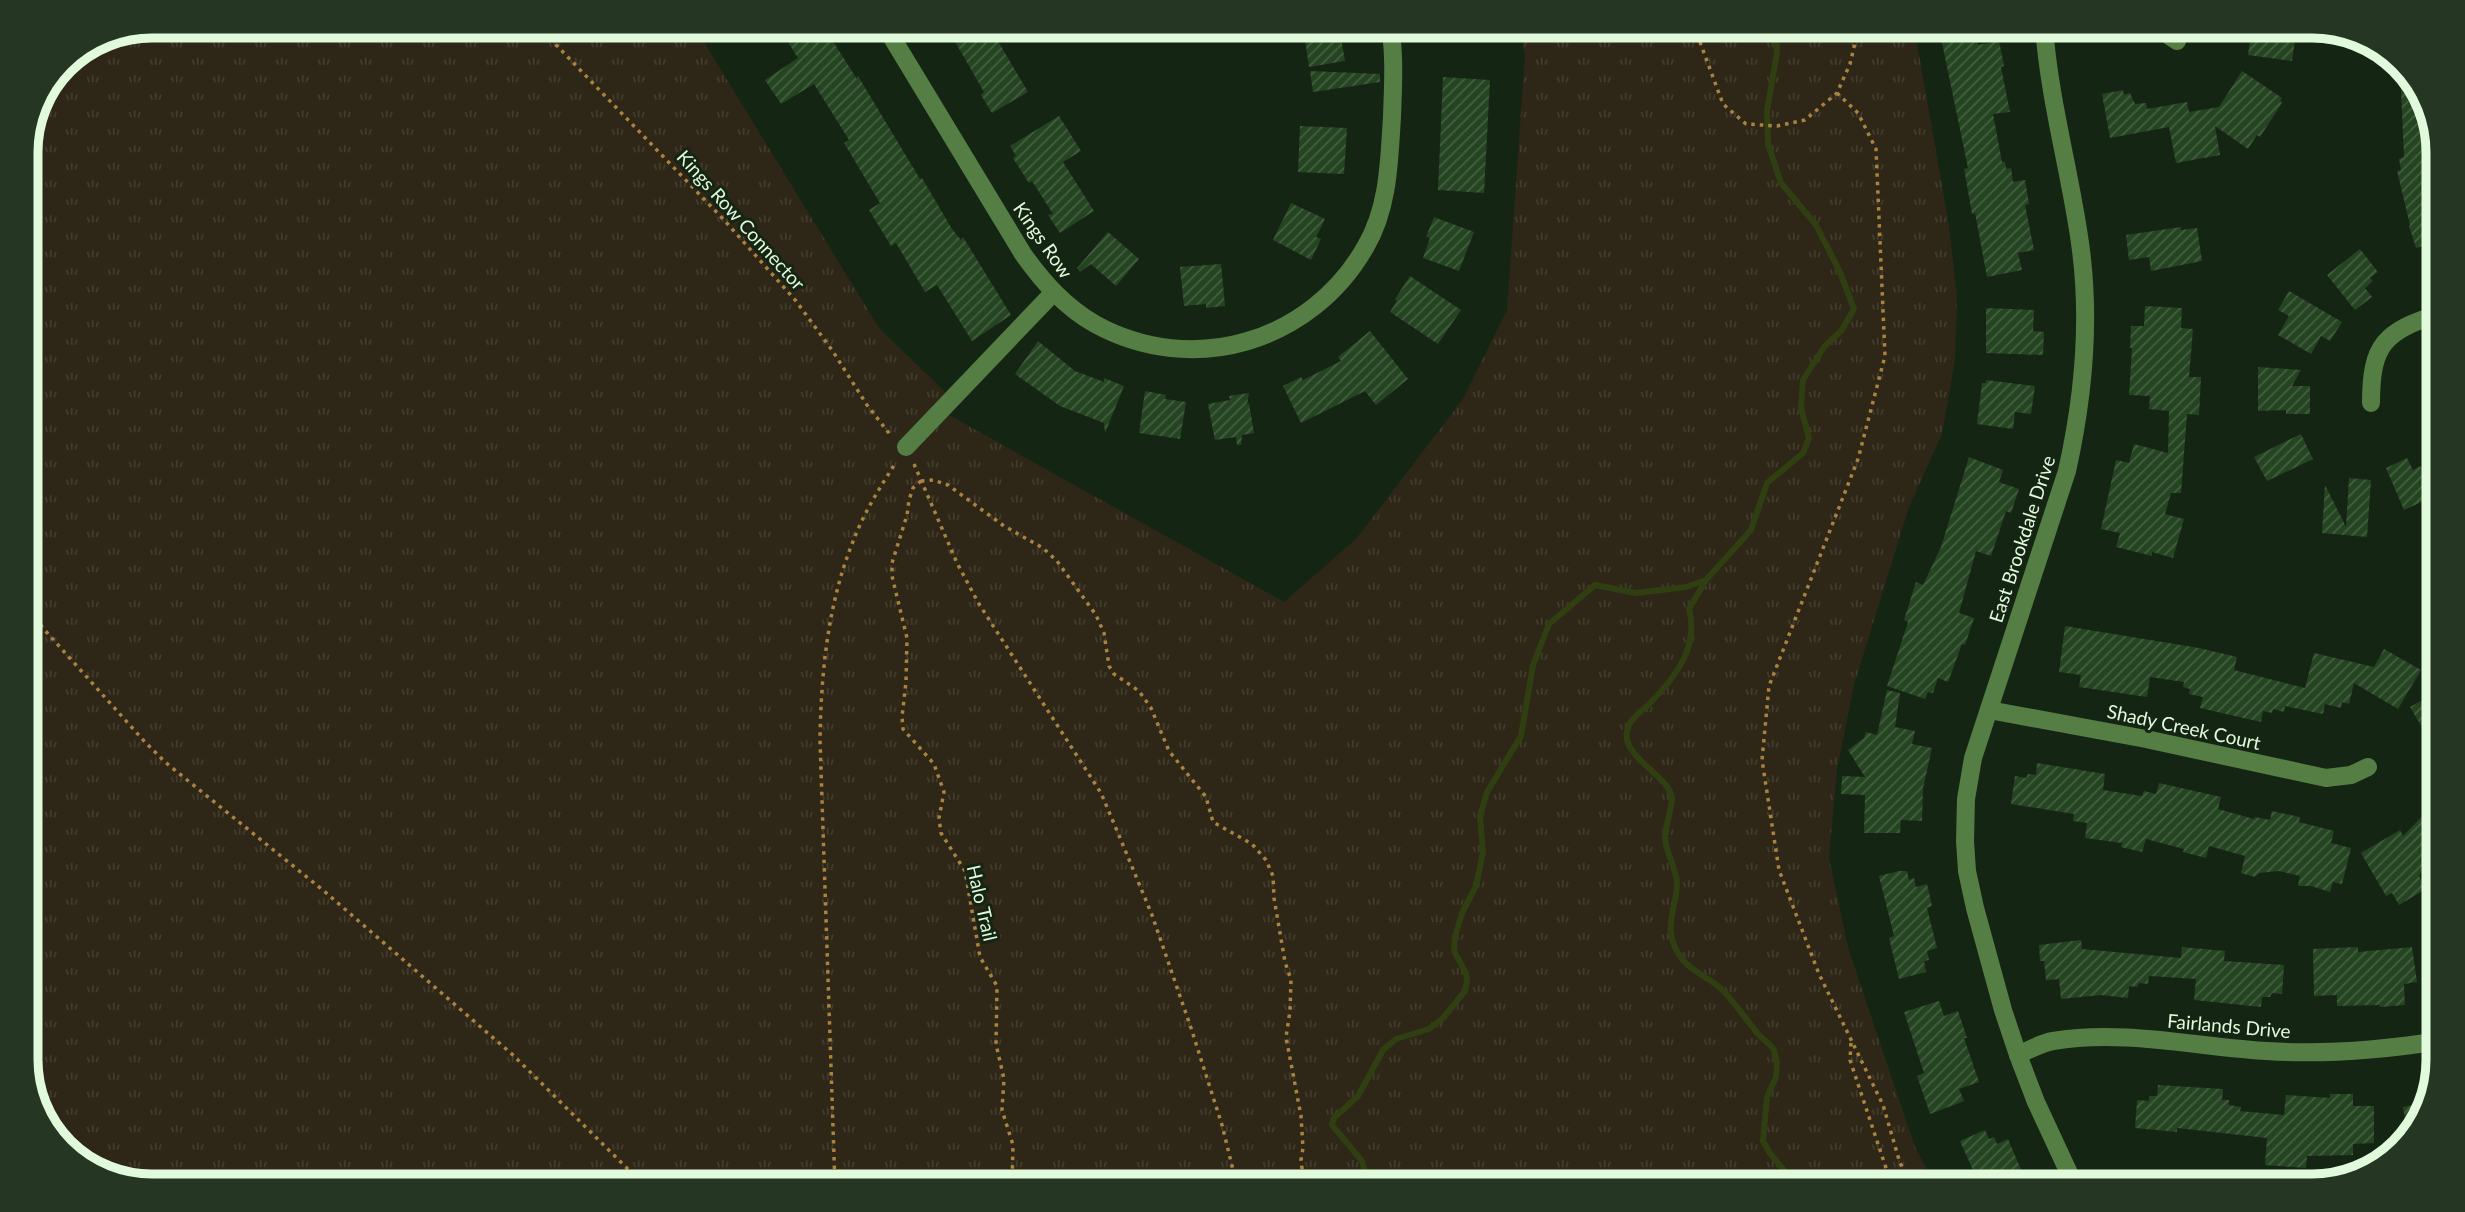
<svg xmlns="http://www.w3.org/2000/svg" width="2465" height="1212" viewBox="0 0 2465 1212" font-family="Lato,sans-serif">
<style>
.grass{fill:url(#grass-tufts)}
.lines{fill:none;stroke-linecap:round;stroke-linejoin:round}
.stream{stroke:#303f12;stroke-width:6}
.building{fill:url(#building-hatch)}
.path{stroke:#aa8340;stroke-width:3.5;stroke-dasharray:3.5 5;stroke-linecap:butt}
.minor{stroke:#547e44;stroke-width:18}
.labels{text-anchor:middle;stroke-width:6;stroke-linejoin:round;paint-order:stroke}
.street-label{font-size:19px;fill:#e2fadc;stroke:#152513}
.rim{fill:none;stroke:#e2fadc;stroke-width:9}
</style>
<defs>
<pattern id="grass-tufts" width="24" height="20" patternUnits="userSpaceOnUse" patternTransform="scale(1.75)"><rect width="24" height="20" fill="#2e2617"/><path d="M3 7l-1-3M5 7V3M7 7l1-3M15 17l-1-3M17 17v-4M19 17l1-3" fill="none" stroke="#423c2d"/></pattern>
<pattern id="building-hatch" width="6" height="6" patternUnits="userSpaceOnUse" patternTransform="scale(1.75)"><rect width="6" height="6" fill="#254421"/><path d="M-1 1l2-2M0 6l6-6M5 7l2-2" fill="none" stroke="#446041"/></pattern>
</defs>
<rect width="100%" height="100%" fill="#152513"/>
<path class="grass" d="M152,26H694L879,328L945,392L942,419L949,415L1284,602L1356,539L1463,399L1507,310L1525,56L1520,26H1914L1949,226L1957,298L1955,360L1942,434L1909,507L1854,685L1837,770L1829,858L1848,947L1915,1147L1936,1186H152L97,1173L48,1130L27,1069L26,144L63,63L104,36Z"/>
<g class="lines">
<g class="stream">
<path d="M1775,26L1777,52L1767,111L1768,144L1781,183L1816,225L1840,272L1854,309L1842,330L1824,347L1803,380L1801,408L1809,438L1803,453L1767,483L1751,530L1706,580L1689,609C1699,646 1676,677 1651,702C1645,709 1633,716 1629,725C1614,755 1671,775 1672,799C1672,806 1666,826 1665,835C1664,851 1678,869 1677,886C1675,912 1663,928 1678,953C1687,969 1704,975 1718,986C1734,1000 1745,1019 1759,1035C1764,1040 1770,1044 1774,1050L1777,1062L1776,1077L1767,1097L1763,1141L1769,1152L1788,1175L1792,1186"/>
<path d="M1369,1186L1362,1161L1332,1125L1334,1118L1358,1096L1383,1050L1396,1039L1429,1029L1443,1018L1465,991L1467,982L1466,973L1454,951L1455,937L1462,913L1476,886L1483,852L1480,816L1487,792L1521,736L1533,665L1549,624L1595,585L1636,593L1686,587L1703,581"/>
</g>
</g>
<g class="building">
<path d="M778,26H823L857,79L858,76L920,179L922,178L952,229L961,240L963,237L1011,315L972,341L937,285L925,292L896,243L891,246L869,210L880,203L844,143L849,140L814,84L781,104L765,80L798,58Z"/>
<path d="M946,26H989L1028,92L992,113L981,95L984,92Z"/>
<path d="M1303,26H1339L1345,61L1309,67Z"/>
<path d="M2264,26H2297L2292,61L2248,55L2251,33L2262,35Z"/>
<path d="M1976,32L1978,45L1999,41L2004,66L2001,67L2010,112L1993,114L2002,162H2005L2006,169L2011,168L2013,182L2025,180L2029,204L2025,205L2034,250L2018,253L2022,270L1987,277L1975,213L1972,214L1964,169L1968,168L1941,38Z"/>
<path d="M2400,67L2418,82L2430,120V135L2439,157V241L2416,248L2409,226L2410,225L2397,171L2401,170L2399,159L2404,157Z"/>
<path d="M1310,71L1380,74V82L1313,92Z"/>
<path d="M2242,71L2282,98L2280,101L2282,103L2260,137L2257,135L2248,149L2215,126L2220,155L2176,163L2169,127L2110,138L2102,94L2123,90L2124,95L2130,93L2135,104L2146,103L2147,109L2187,102L2189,112L2219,107Z"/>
<path d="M1443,77L1490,80L1484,193L1438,190Z"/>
<path d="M1059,116L1081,151L1063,162L1094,211L1060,233L1048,215L1053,214L1032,181L1029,183L1013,158L1016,156L1010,146Z"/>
<path d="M1300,126L1347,128L1344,174L1298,172Z"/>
<path d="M1291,203L1325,219L1316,237L1321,239L1311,260L1273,240Z"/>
<path d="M1434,217L1474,232L1459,271L1423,258L1430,238L1426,237Z"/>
<path d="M2181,227V230L2197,228L2202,261L2151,271L2149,257L2129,260L2126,235Z"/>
<path d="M1108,232L1139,259L1116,286L1091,264L1080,272L1077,268Z"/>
<path d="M2360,249L2378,272L2370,278L2373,281L2365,288L2372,297L2355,310L2327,275Z"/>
<path d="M1221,264L1225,306L1206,308V304L1184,306L1180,267Z"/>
<path d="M1410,276L1461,310L1438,344L1390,312L1397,301L1395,299Z"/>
<path d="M2289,291L2342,322L2330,341L2321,336L2311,354L2278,335L2289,316L2278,310Z"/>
<path d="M2145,306L2182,308L2181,328L2193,329L2189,377H2201L2199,415L2187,414L2181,493H2171L2165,514L2184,519L2173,558L2152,552V556L2116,547L2120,533L2101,529L2116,460L2129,463L2134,444L2168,453L2169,411L2149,409L2150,396L2129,395L2132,348H2130L2131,326H2144Z"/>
<path d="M1986,308L2034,310L2033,331L2044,332L2043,355L1986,353Z"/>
<path d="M1370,331L1408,379L1376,405L1365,391L1301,423L1283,386L1301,377L1303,380L1341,361L1338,357Z"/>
<path d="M1038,341L1075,371L1104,382V378L1124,386L1105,433L1104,423L1060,406L1015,374Z"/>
<path d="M2258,367L2301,370L2292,386H2310V414H2286V410L2258,411Z"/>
<path d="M1986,380L2035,386L2031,414L2015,412L2013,429L1977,424L1982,383H1986Z"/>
<path d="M1145,391L1166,395L1165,399L1186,402L1180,439L1139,433Z"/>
<path d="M1249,393L1247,405L1249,403L1254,433L1242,435L1241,445H1237L1236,437L1215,440L1208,404L1230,400L1229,396Z"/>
<path d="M2301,434L2313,459L2267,481L2254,457Z"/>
<path d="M1969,457L2003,470L1999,482L2019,489L2011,513L2006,511L1991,556L1976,551L1959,613L1974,618L1965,645L1962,644L1948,682L1938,678L1933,693L1928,692L1925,699L1887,686L1908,622L1904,620L1916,582L1923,585L1941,547Z"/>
<path d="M2407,458L2413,470L2420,466L2423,471L2432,467L2439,482V494L2404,510L2386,468Z"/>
<path d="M2349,478L2371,480L2367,537L2322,533L2325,485L2346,527Z"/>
<path d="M2065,626L2199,648L2237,657L2234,670L2305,688L2314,653L2374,667L2384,649L2421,670L2398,709L2354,683L2349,704L2342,702L2341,708L2325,704L2323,714L2285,706L2284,712L2273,709L2272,713L2263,711L2261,722L2200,708L2203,697L2189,694L2190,689L2183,687L2184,682L2150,677L2147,697L2079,687L2081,675L2059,672Z"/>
<path d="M1887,690L1900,693L1895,727L1915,731L1912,744L1932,748L1923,788L1922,821L1901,820L1900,833H1864L1865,795L1841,794L1842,776L1865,777L1848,750L1864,738L1866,732L1877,735Z"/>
<path d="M2439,691V756L2410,707Z"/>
<path d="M2037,763L2105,774L2103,790L2142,796L2144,791L2156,794L2159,783L2221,797L2218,809L2254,819L2255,817L2270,820L2272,811L2300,817L2299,822L2334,831L2331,843L2351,848L2342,884L2333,882L2330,892L2311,886H2298L2300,876L2279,871L2259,873L2255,877L2241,873L2245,856L2209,846L2206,858L2183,852L2184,849L2146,839L2142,852L2121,847L2122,843L2085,838L2087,823L2073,821L2074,814L2011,804L2015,776L2026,778L2028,774L2036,775Z"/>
<path d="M2439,799V834L2419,876L2426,889L2399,905L2392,893L2386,896L2361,853L2400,830L2403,836Z"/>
<path d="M1899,871H1907L1909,880L1914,878L1916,887L1927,884L1932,906L1927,908L1937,948L1927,951L1929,960L1924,961L1926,972L1899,979L1889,938L1894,936L1879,876Z"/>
<path d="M2081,940L2082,949L2181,958L2182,947L2225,951L2224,961L2284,965L2282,994L2272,993L2270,997H2262L2261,1007L2194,1000L2196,979L2149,976L2148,984L2139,983L2137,987L2129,986L2128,998L2101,995L2061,999L2059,979L2046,980L2044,961H2040L2039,945Z"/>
<path d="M2358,947V952L2412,947L2417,982L2404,984L2405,1005L2380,1007L2379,1005L2337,1006V995L2314,996L2313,949Z"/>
<path d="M1939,1001L1944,1016L1958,1011L1967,1038H1964L1979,1082L1959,1089L1964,1101L1930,1114L1917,1076L1924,1073L1904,1012Z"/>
<path d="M2158,1085L2223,1089L2222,1100H2229V1105L2241,1107L2240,1111L2284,1115L2286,1095L2330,1098V1094H2353V1106H2374V1143L2353,1144V1155L2307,1156L2306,1168L2265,1165L2267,1138L2177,1128V1132L2135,1128L2137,1100L2149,1101V1096H2157Z"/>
<path d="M2429,1102L2426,1115L2408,1136L2403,1107Z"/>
<path d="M1985,1130L1989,1139L1994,1137L1997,1144L2008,1139L2028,1186H1980L1960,1141Z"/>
</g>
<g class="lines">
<g class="path">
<path d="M538,26L725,221L796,301L832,350L867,405L892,437"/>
<path d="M1694,26L1723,104L1746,124L1777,126L1805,120L1837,93L1850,64L1859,26"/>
<path d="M1837,93L1858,113L1876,149L1885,356L1858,459L1769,686L1762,760L1779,870L1819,974L1883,1105L1900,1163L1914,1186"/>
<path d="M914,464L957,563L979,604L1101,793L1118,833L1152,915L1191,1028L1222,1125L1237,1186"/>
<path d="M921,481L933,480L948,485L1004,526L1043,548L1057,561L1096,615L1104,633L1109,666L1114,674L1139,691L1151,708L1169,751L1206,797L1213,822L1252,844L1266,860L1273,876L1274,898L1285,962L1291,980L1290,1011L1286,1037L1301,1116L1303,1148L1301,1160L1304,1186"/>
<path d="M921,481L913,488L909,500L907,515L892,563V576L907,638L906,682L902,717L903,729L934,764L944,792L939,818L941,833L965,871L980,957L997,986L996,1044L1004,1079L1002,1110L1013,1145L1012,1186"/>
<path d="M27,603L42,627L144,741L165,762L324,891L513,1055L645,1186"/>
<path d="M1851,1043L1850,1060L1892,1186"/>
<path d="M835,1186L820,740C821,672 828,602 854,539C864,513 880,487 895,464"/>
</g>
<g class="minor">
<path d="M885,26L1023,254C1043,282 1065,307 1095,324C1193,378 1312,342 1366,246C1389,206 1389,161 1392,117C1393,87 1395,56 1390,26"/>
<path d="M2044,26C2049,99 2070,171 2080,243C2091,320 2084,395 2067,471L1973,758L1966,799L1965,841L1967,871L1975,908L2003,1010L2018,1055L2036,1102L2075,1186"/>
<path d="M2150,26L2162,31L2177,41"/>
<path d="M2044,31L2076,26"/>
<path d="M2371,403C2371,345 2384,331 2439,314"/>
<path d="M906,447L1054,292"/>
<path d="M1989,710L2146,739L2326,778L2351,775L2368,767"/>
<path d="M2018,1055C2029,1050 2041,1043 2053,1041C2123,1029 2197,1047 2267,1051C2325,1055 2382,1050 2439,1041"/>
</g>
</g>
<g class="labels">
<g class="street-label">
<text transform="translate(741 220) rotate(48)" y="7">Kings Row Connector</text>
<text transform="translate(1043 240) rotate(55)" y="7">Kings Row</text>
<text transform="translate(2022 539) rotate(-72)" y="7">East Brookdale Drive</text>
<text transform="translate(2184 727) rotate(12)" y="7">Shady Creek Court</text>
<text transform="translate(982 903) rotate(77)" y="7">Halo Trail</text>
<text transform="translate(2229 1026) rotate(5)" y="7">Fairlands Drive</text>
</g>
</g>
<path d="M0 0H2465V1212H0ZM152 38H2312A114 114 0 0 1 2426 152V1060A114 114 0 0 1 2312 1174H152A114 114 0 0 1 38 1060V152A114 114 0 0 1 152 38Z" fill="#253623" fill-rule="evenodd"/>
<path class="rim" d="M152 38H2312A114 114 0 0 1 2426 152V1060A114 114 0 0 1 2312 1174H152A114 114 0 0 1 38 1060V152A114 114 0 0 1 152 38Z"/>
</svg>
